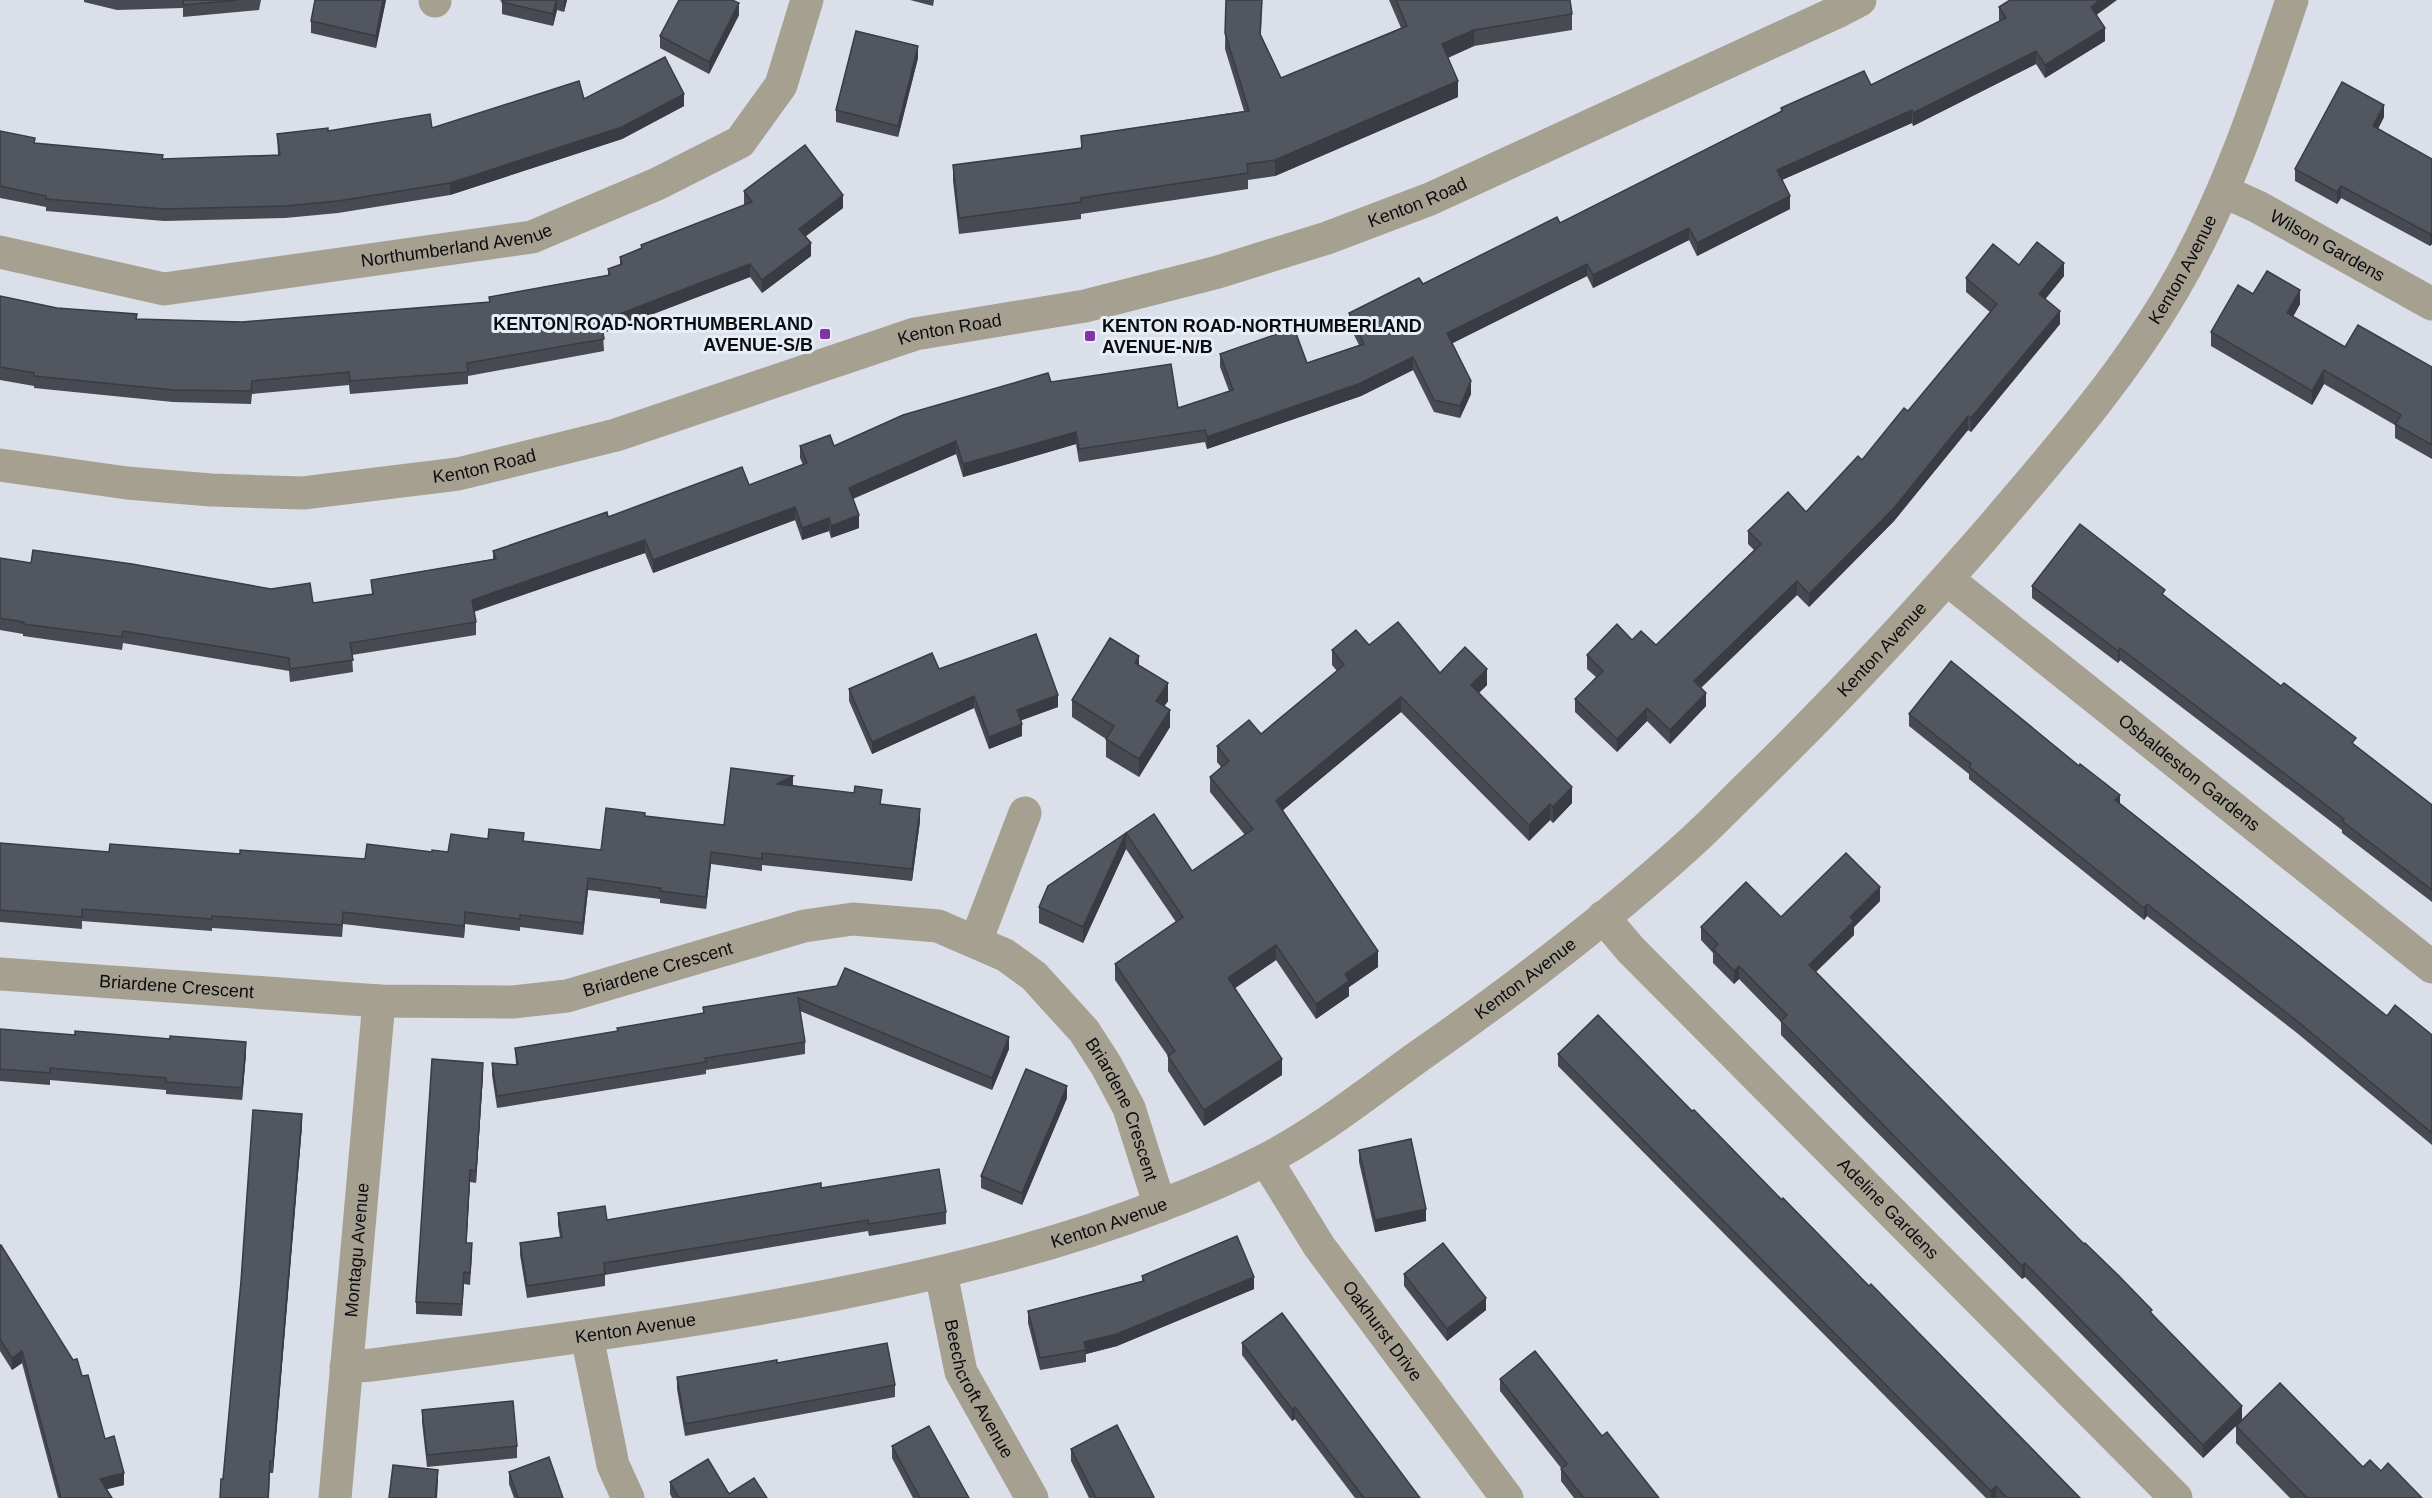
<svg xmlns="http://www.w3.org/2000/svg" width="2432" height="1498" viewBox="0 0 2432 1498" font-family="Arial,sans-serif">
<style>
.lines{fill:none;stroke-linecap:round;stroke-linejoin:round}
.minor{stroke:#a6a091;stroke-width:33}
.wall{fill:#474a51}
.shaded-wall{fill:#393c42}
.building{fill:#52565e;stroke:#393c42;stroke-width:1.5}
.poi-dot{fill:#8334a4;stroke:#e7edf6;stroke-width:2}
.labels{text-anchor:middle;stroke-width:6;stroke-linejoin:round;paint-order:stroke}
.street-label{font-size:18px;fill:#0a0c0f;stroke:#e7edf6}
.poi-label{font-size:18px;font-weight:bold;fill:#0a0c0f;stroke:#e7edf6;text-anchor:end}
</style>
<rect width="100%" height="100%" fill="#dadfe9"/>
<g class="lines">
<g class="minor">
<path d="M435,1V0"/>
<path id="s1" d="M2223,191L2258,207L2432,304"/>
<path id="s2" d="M0,252L164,289L532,237L657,184L740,142L781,85L807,0"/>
<path id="s3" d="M0,465L127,483L211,490L303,493L458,474L616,435L915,334L1085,306L1218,272L1327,238L1430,199L1837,12L1860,0"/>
<path id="s4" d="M1947,579L2432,967"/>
<path id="s5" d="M1603,917L1631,950L2176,1498"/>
<path d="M976,941L1025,813"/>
<path id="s6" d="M0,974L379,1001L513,1002L567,996L804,926L853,919L938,926L1005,955L1034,976L1084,1031L1106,1065L1129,1108L1160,1206"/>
<path id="s7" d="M1266,1160L1319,1246L1507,1498"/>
<path id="s8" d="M941,1273L961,1372L1032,1498"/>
<path d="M587,1336L613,1465L628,1498"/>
<path id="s9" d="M346,1367L372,1365C526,1344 680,1325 832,1295C943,1273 1053,1247 1159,1206C1194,1193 1230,1178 1263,1161C1318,1133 1369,1092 1419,1056C1511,992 1603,922 1686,847C1711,825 1734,800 1758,777C1836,701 1910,621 1982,539C2050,459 2120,381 2173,290C2226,200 2259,99 2292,0"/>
<path id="s10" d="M335,1498L379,1001"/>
</g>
</g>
<g class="wall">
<path d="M84,0H261L259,10L183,17V8L117,10L84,2Z"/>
<path d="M315,0H386L376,48L311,33V21Z"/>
<path d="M499,0H567L564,12L557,10L553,26L502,14V1Z"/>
<path d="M910,0H934L933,6Z"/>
<path d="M1226,0H1262L1261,35L1281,78L1401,28L1389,0H1570L1572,14V30L1474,46L1448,58L1458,97L1275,176L1248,180V189L1081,214V219L959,234L953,181V165L1081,148V136L1244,111L1225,49Z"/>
<path d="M1999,7L2097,15L2105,41L2045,78L2036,64L1913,126L1912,123L1782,180L1790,209L1697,256L1689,240L1593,288L1587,276L1452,343L1471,394L1460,418L1434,412L1413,370L1361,396L1207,449L1205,442L1079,462L1076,444L963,477L956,454L853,499L859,528L831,538L829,531L802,540L795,520L653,573L645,553L474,612L476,622V635L352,655L353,672L290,682L289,671L123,643L122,650L23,636V634L0,630V558L31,563L313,603L372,594L371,580L493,559V551L608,517L749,485L803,465L800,458V446H834L1051,382L1178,408L1229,391L1220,367V354L1307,363L1359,345L1349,325V313L1423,284L1560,223L1781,111V108L1871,85L2000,21L1999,20Z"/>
<path d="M739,15L709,74L660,48V36Z"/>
<path d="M918,58L898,137L836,122V110Z"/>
<path d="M584,99L684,106L622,139L450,195L338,213L285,218L164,221L46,211V207L0,198V131L35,143L163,159L278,155L277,134L432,128Z"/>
<path d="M2384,117L2378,129L2432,159V244L2430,246L2341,198L2337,204L2295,181V169Z"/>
<path d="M744,191L843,208L805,237L811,256L762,293L750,277L603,333L604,351L468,376V384L350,394L349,385L252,394L251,404L173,402L34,388V386L0,380V296L57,308L137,319L242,322L489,302V297L608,275V269L620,265V257L641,249V245L745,205L744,204Z"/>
<path d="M2019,265L2064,276L2045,299L2060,324L1971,432L1968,430L1894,521L1809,607L1797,595L1701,688L1706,706L1670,744L1647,721L1617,752L1575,712V699L1596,677L1587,669V655L1632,640L1656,645L1754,550L1748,544V531L1806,512L1862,460L1908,411L1990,312L1966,292V278Z"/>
<path d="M2253,294L2300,304L2293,317L2345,347L2432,367V459L2395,438V425L2324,384L2312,405L2211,346V332Z"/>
<path d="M2032,586L2165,597L2432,805V902L2342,833V830L2120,660L2118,663L2032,598Z"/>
<path d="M1369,645L1440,673L1487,685L1478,693L1572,803L1553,823L1550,820L1529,841L1401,712L1283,810L1378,967L1349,987V996L1316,1019L1276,960L1235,988L1282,1075L1204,1126L1168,1071V1056L1115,980V964L1176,922L1126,849L1083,943L1039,923V907L1048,886L1154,814L1192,871L1245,835L1210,792V777L1221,767L1217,762V746L1261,734L1337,671L1332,665V650Z"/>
<path d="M1139,666L1168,701L1164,706L1170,727L1139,777L1106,757V739L1072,717V700Z"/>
<path d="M939,669L1058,707L1021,720L1022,736L989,749L974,708L872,754L849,701V689Z"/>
<path d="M1909,714L2120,803L2387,1016L2432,1035V1145L2297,1033L2147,916L2144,920L1969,779V774L1909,726Z"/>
<path d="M793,785L882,804L920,821L912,881L762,865V871L711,864L706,909L660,903V899L588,890L583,935L520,927V931L465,924L464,938L343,924L342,937L212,928V931L82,921V929L0,922V843L109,852L240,854L365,859L432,852H448L488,839L524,841L601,850L645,816L724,825Z"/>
<path d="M1880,901L1854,927V935L1816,972L2152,1313L2242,1420L2203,1458L2025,1277L2022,1279L1781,1035V1022L1739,979L1734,984L1713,963V953L1701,940V927L1781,917Z"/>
<path d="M837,986L1009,1049L992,1090L800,1011L805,1042V1054L706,1070V1074L497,1108L492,1075V1063L516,1065L515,1048L617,1031V1028L703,1013V1007Z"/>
<path d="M0,1029L246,1054L242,1100L166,1094V1090L50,1080V1085L0,1081Z"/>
<path d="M1558,1054L1692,1111L1869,1286L2080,1498H1986L1558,1066Z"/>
<path d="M483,1075L476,1183L470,1182L466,1243L472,1255L470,1285L464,1284L462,1316L416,1314V1302Z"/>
<path d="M1067,1098L1022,1205L981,1188V1176Z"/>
<path d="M302,1126L273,1473H270L269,1498H220L223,1479Z"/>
<path d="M1359,1150L1426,1221L1375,1232L1359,1162Z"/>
<path d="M821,1188L946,1212V1224L869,1236L868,1231L605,1275V1286L527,1298L520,1255V1243L560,1237L558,1225V1213L607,1220Z"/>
<path d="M0,1245L82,1376L105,1439L124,1485L107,1489L112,1498H58L22,1363L12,1370L0,1351Z"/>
<path d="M1404,1274L1486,1310L1447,1341L1404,1286Z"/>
<path d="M1142,1276L1254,1289L1117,1346L1086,1354V1362L1040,1370L1028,1323V1311L1142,1281Z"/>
<path d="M1242,1343L1420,1498H1355L1295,1419L1292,1421L1242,1355Z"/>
<path d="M777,1363L895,1385V1397L685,1436L677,1389V1377Z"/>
<path d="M1500,1379L1602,1436L1659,1498H1574L1561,1481V1468L1500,1391Z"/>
<path d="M422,1410L517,1446V1458L427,1467L422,1422Z"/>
<path d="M2236,1426L2363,1467L2381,1471L2422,1498H2290L2236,1443Z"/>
<path d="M892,1446L969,1498H913L892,1458Z"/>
<path d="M1071,1449L1154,1498H1089L1071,1461Z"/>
<path d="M509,1472L563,1498H514L509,1484Z"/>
<path d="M670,1482L729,1494L767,1498H672L670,1494Z"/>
</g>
<g class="shaded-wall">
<path d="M383,0H386L376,48V36Z"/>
<path d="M557,0V10L553,26V14Z"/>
<path d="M564,0H567L564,12Z"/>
<path d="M2100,0H2117L2091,19V7Z"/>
<path d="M739,3V15L709,74V62Z"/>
<path d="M2105,28V41L2045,78V65Z"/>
<path d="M1474,30V46L1442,60V44Z"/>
<path d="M918,46V58L898,137V126Z"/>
<path d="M2036,51V64L1913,126V113Z"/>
<path d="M1458,81V97L1275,176V160Z"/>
<path d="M684,94V106L622,139L450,195V183Z"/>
<path d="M2384,105V117L2373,138V126Z"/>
<path d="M1912,110V123L1777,182V170Z"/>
<path d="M2341,186V198L2337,204V192Z"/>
<path d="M843,195V208L799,241V229Z"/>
<path d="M1790,196V209L1697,256V243Z"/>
<path d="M1689,228V240L1593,288V275Z"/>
<path d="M2432,232V244L2430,246V234Z"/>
<path d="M811,243V256L762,293V280Z"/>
<path d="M2064,263V276L2039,307V294Z"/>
<path d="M750,264V277L601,334V321Z"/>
<path d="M1587,264V276L1447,346V333Z"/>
<path d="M2300,290V304L2287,327V313Z"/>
<path d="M2060,311V324L1971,432V418Z"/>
<path d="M1413,357V370L1361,396L1207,449V437Z"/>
<path d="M2324,370V384L2312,405V391Z"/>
<path d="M1471,381V394L1460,418V406Z"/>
<path d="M1968,416V430L1894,521L1809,607V594Z"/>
<path d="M1076,432V444L963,477V464Z"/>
<path d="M956,441V454L849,500V488Z"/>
<path d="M795,507V520L653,573V560Z"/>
<path d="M859,515V528L831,538V526Z"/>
<path d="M829,518V531L802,540V528Z"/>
<path d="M645,540V553L472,612V600Z"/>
<path d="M1797,581V595L1694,694V681Z"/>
<path d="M2120,648V660L2118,663V651Z"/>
<path d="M1139,656V673L1135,663Z"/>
<path d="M1487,669V685L1471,701V685Z"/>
<path d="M1168,683V701L1156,719V701Z"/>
<path d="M1706,693V706L1670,744V730Z"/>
<path d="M1058,695V707L1017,722V710Z"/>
<path d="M974,696V708L872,754V742Z"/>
<path d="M1401,697V712L1276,816V801Z"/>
<path d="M1647,708V721L1617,752V739Z"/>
<path d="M1170,710V727L1139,777V759Z"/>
<path d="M1022,724V736L989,749V737Z"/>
<path d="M793,776V788L777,784Z"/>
<path d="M1572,787V803L1553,823V807Z"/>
<path d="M2120,795V807L2115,800Z"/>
<path d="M1550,804V820L1529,841V825Z"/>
<path d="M920,809V821L912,881V869Z"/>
<path d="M1126,833V849L1083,943V927Z"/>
<path d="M711,852V864L706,909V897Z"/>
<path d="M588,878V890L583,935V923Z"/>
<path d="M1880,887V901L1854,927V935L1809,978V965L1850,917Z"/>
<path d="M2147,904V916L2144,920V908Z"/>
<path d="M465,912V924L464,938V926Z"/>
<path d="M1276,945V960L1228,993V978Z"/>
<path d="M1378,951V967L1349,987V996L1316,1019V1004L1345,974Z"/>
<path d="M1739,966V979L1734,984V971Z"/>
<path d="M1009,1037V1049L992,1090V1078Z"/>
<path d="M246,1042V1054L242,1100V1088Z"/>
<path d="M1282,1059V1075L1204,1126V1110Z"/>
<path d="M483,1063V1075L476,1183V1171Z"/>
<path d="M1067,1086V1098L1022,1205V1193Z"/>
<path d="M302,1114V1126L273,1473V1461Z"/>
<path d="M470,1170V1182L466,1255V1243Z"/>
<path d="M1426,1209V1221L1375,1232V1220Z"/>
<path d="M2025,1263V1277L2022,1279V1266Z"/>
<path d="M1254,1277V1289L1117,1346L1086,1354L1084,1342Z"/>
<path d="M1486,1298V1310L1447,1341V1329Z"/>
<path d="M22,1351V1363L12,1370V1358Z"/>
<path d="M2242,1406V1420L2203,1458V1445Z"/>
<path d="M1295,1407V1419L1292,1421V1409Z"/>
<path d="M438,1470V1482L437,1498H435Z"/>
<path d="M124,1473V1485L100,1491V1479Z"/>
<path d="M1996,1486V1498H1991V1491Z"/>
</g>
<g class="building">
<path d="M183,0H238L183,5Z"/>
<path d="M315,0H383L376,36L311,21Z"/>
<path d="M503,0H556L553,14L502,2Z"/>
<path d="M679,0H732L739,3L709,62L660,36Z"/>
<path d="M1226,0H1262L1260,34L1281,78L1407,26L1396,0H1570L1572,14L1474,30L1442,44L1458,81L1275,160L1247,164L1248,173L1081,198V202L959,218L953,165L1082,148L1081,136L1249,111L1225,33Z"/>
<path d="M2010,0H2100L2091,7L2105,28L2045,65L2036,51L1913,113L1912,110L1777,170L1790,196L1697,243L1689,228L1593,275L1587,264L1447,333L1471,381L1460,406L1434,400L1413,357L1361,383L1207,437L1205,430L1079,449L1076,432L963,464L956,441L849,488L859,515L831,526L829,518L802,528L795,507L653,560L645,540L472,600L476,622L350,643L353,660L290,669L289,658L123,631L122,637L23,624L24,622L0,618V558L31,563L33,550L132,564L271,589L310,583L313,603L373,594L371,580L496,559L493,551L607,512L608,517L742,467L749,485L807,463L800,446L830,435L834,446L903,415L1048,373L1051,382L1171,364L1178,408L1233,390L1220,354L1294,328L1307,363L1364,344L1349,313L1419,278L1423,284L1557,217L1560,223L1782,111L1781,108L1864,71L1871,85L2006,18L1999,7Z"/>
<path d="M856,31L918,46L898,126L836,110Z"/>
<path d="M665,57L684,94L622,127L450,183L338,201L285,206L164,209L46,199V196L0,186V131L35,138L34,143L163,155L162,159L280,155L277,134L328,128V131L430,114L432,128L579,81L584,99Z"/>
<path d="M2342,82L2384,105L2373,126L2432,159V232L2430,234L2341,186L2337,192L2295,169Z"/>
<path d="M805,145L843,195L799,229L811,243L762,280L750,264L601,321L604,339L467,363L468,372L350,381L349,372L252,381L251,391L173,390L34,376V373L0,367V296L57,308L137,314L136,319L242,322L490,302L489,297L610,275L608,269L622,264L620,257L642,248L641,245L752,202L744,191Z"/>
<path d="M2037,242L2064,263L2039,294L2060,311L1971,418L1968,416L1894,508L1809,594L1797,581L1694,681L1706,693L1670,730L1647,708L1617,739L1575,699L1603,671L1587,655L1617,624L1632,640L1641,631L1656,645L1761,544L1748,531L1788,492L1806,512L1858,456L1862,460L1904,408L1908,411L1997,304L1966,278L1993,244L2019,265Z"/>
<path d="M2267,271L2300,290L2287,313L2345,347L2358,325L2432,367V445L2395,424L2401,415L2324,370L2312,391L2211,332L2238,285L2253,294Z"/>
<path d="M2080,524L2165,590L2162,594L2281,686L2284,683L2356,738L2352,743L2432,805V890L2342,821L2344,819L2120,648L2118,651L2032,586Z"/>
<path d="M1398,622L1440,673L1465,647L1487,669L1471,685L1572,787L1553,807L1550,804L1529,825L1401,697L1276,801L1378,951L1345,974L1349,981L1316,1004L1276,945L1228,978L1282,1059L1204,1110L1168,1056L1175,1051L1115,964L1183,917L1126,833L1083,927L1039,907L1048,886L1154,814L1192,871L1253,829L1210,777L1229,761L1217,746L1249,720L1261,734L1344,665L1332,650L1356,630L1369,645Z"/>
<path d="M1036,634L1058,695L1017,710L1022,724L989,737L974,696L872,742L849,689L932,653L939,669Z"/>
<path d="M1110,638L1139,656L1135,663L1168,683L1156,701L1170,710L1139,759L1106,739L1114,726L1072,700Z"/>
<path d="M1951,661L2079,766L2080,764L2120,795L2115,800L2387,1016L2395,1005L2432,1035V1133L2297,1021L2147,904L2144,908L1969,767L1971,764L1909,714Z"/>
<path d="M731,768L793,776L777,784L854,793L855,786L882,790L880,804L920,809L912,869L762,853V859L711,852L706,897L660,891L661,888L588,878L583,923L520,915V919L465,912L464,926L343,912L342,925L212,916V919L82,909V917L0,910V843L109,852L110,844L240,854V850L365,859L367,844L432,852V850L448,852L451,834L488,839L489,829L524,833L523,841L601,850L606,808L645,813V816L724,825Z"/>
<path d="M1846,853L1880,887L1850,917L1854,921L1809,965L2084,1244L2085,1243L2119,1276L2152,1310L2150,1312L2242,1406L2203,1445L2025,1263L2022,1266L1781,1021L1787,1015L1739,966L1734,971L1713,949L1718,944L1701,927L1746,882L1781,917Z"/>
<path d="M845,968L1009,1037L992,1078L798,998L805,1042L705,1058L706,1062L497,1096L492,1063L518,1065L515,1048L618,1031L617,1028L704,1013L703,1007L837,986Z"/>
<path d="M1598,1015L1692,1111L1694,1110L1782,1200L1783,1198L1869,1286L1871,1284L2080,1498H2007L1996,1486L1991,1491L1558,1054Z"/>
<path d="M0,1029L75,1035V1031L170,1039V1036L246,1042L242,1088L166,1082V1078L50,1068V1073L0,1069Z"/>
<path d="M432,1059L483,1063L476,1171L470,1170L466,1243H472L470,1273L464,1272L462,1304L416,1302Z"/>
<path d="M1026,1069L1067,1086L1022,1193L981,1176Z"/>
<path d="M253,1110L302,1114L273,1461H270L268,1498H220L221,1479H223L241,1281Z"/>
<path d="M1411,1139L1426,1209L1375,1220L1359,1150Z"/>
<path d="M939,1169L946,1212L869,1224L868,1220L604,1263L605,1274L527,1286L520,1243L562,1237L558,1213L605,1206L607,1220L821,1183V1188Z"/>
<path d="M1237,1236L1254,1277L1117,1334L1084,1342L1086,1350L1040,1358L1028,1311L1144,1281L1142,1276Z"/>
<path d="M1443,1243L1486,1298L1447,1329L1404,1274Z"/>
<path d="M0,1245H1L73,1360L77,1359L82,1376L88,1375L105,1439L114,1436L124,1473L100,1479L112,1498H61L22,1351L12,1358L0,1339Z"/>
<path d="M1282,1313L1420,1498H1364L1295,1407L1292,1409L1242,1343Z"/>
<path d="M887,1343L895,1385L685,1424L677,1377L777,1360V1363Z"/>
<path d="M1535,1351L1602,1436L1607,1432L1659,1498H1584L1561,1469L1567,1464L1500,1379Z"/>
<path d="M2280,1383L2363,1467L2370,1460L2381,1471L2388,1463L2422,1498H2307L2236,1426Z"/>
<path d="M513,1401L517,1446L427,1455L422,1410Z"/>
<path d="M1117,1425L1154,1497L1153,1498H1096L1071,1449Z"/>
<path d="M929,1426L969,1498H920L892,1446Z"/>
<path d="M549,1457L563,1498H518L509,1472Z"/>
<path d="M708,1459L729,1494L754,1478L767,1498H679L670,1482Z"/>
<path d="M393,1465L438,1470L435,1498H389Z"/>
</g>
<g class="poi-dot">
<rect x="819" y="328" width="12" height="12" rx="3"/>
<rect x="1084" y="330" width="12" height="12" rx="3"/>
</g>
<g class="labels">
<g class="street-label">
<text dy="6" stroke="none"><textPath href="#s3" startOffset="1460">Kenton Road</textPath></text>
<text dy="6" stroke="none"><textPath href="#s2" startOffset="464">Northumberland Avenue</textPath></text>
<text dy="6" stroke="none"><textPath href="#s1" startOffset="118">Wilson Gardens</textPath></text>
<text dy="6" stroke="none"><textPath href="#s9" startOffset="2236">Kenton Avenue</textPath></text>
<text dy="6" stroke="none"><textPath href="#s3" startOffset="974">Kenton Road</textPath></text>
<text dy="6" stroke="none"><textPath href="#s3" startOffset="488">Kenton Road</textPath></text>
<text dy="6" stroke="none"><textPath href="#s9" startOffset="1750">Kenton Avenue</textPath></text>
<text dy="6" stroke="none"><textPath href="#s4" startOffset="310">Osbaldeston Gardens</textPath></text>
<text dy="6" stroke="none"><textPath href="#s6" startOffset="663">Briardene Crescent</textPath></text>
<text dy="6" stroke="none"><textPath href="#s9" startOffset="1264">Kenton Avenue</textPath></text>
<text dy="6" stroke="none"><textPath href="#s6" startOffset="177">Briardene Crescent</textPath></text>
<text dy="6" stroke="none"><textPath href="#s6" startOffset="1221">Briardene Crescent</textPath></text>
<text dy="6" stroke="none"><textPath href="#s5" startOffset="408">Adeline Gardens</textPath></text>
<text dy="6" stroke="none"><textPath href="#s9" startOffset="778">Kenton Avenue</textPath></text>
<text dy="6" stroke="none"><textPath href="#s10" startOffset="249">Montagu Avenue</textPath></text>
<text dy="6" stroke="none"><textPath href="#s9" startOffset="292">Kenton Avenue</textPath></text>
<text dy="6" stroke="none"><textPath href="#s7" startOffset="207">Oakhurst Drive</textPath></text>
<text dy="6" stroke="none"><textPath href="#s8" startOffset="123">Beechcroft Avenue</textPath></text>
</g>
<g class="poi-label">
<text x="813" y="330">KENTON ROAD-NORTHUMBERLAND<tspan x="813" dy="21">AVENUE-S/B</tspan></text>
<text x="1102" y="332" text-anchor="start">KENTON ROAD-NORTHUMBERLAND<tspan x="1102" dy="21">AVENUE-N/B</tspan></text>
</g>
</g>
</svg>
